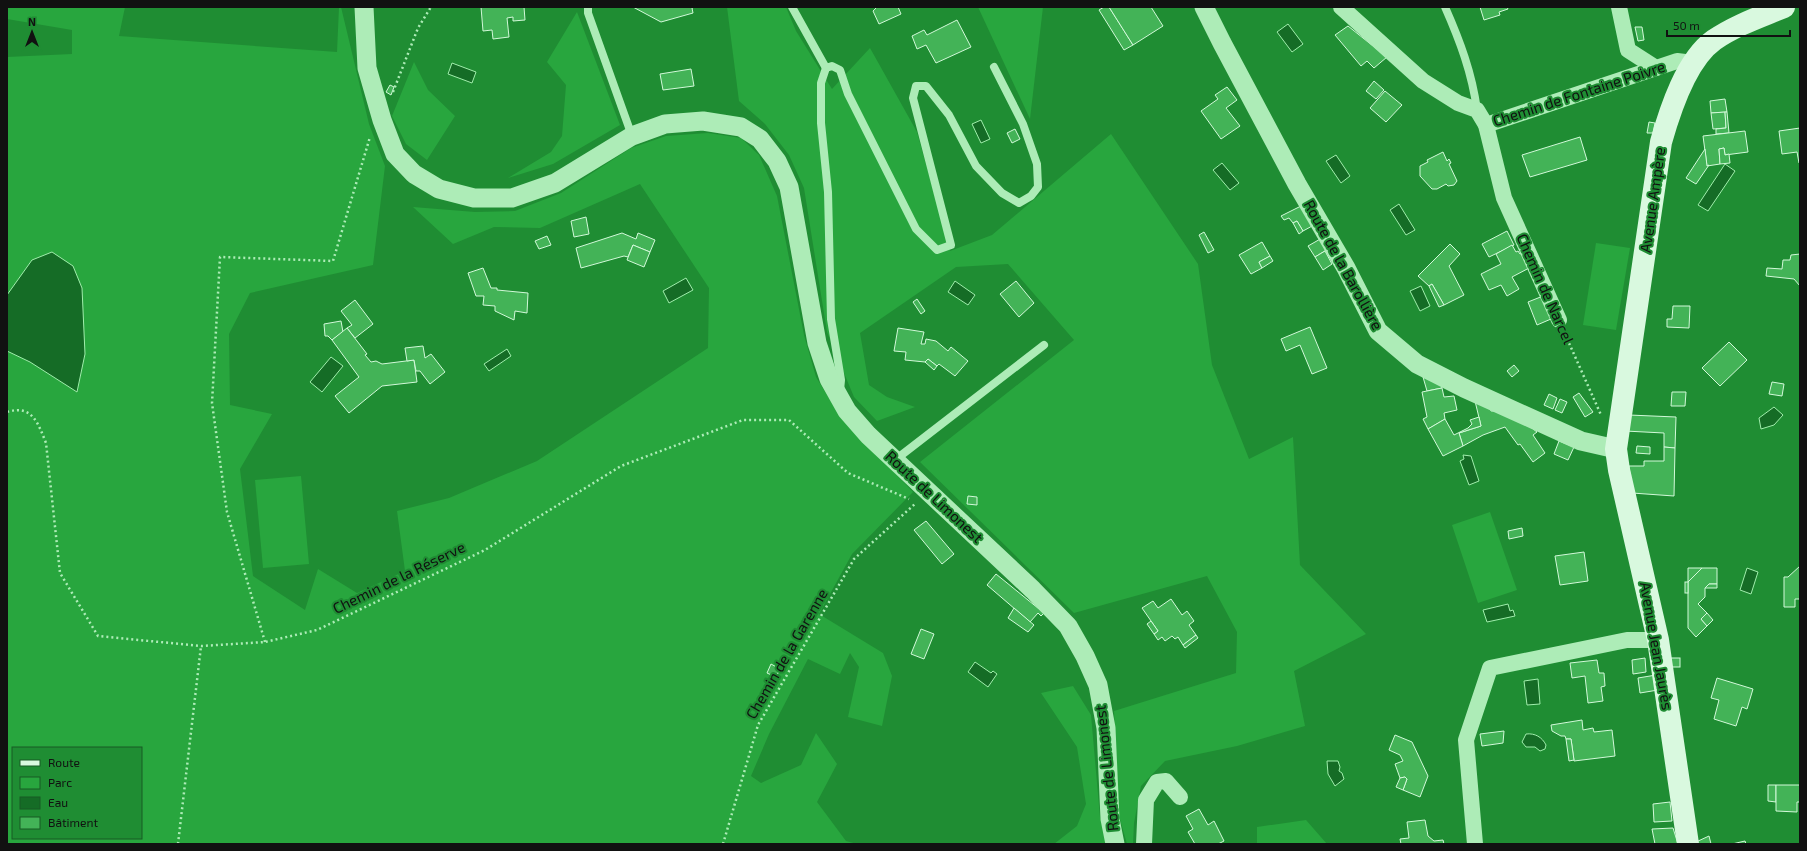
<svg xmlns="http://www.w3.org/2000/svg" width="1807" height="851" viewBox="0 0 1807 851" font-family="'Exo 2',sans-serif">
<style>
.green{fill:#28a63e;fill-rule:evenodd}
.water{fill:#156c26;stroke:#a0eeac}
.building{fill:#43b357;stroke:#d2f9d9}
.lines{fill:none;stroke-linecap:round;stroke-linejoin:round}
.path{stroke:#adecb7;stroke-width:2.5;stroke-dasharray:2 3;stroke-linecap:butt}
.service{stroke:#adecb7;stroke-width:8}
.minor{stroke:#adecb7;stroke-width:16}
.tertiary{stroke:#adecb7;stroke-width:19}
.secondary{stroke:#d9f9df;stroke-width:22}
.labels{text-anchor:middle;stroke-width:4;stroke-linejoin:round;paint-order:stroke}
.street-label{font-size:15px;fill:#111;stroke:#1f8d33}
</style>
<rect width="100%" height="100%" fill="#1f8d33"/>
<g class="green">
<path d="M7,7H125L119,36L337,52L339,7H341L369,124L385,166L373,265L250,293L229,334L230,405L272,414L240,469L253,576L305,610L318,569L357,593L405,571L397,511L449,498L537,461L708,348L709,288L640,184L540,228L494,227L453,244L413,207L475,212L515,211L561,193L631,148L666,136L708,133L741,138L759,155L777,196L804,335L816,377L840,416L913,492L852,554L819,614L883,653L892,676L882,726L848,717L859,667L850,653L840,674L808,659L769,734L751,776L761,783L801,765L816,733L837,764L817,802L846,841L857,844H7V351L30,362L77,392L85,354L52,252L32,260L7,295V57L72,54V30L7,19ZM13,748H141V838H13Z"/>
<path d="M727,7H786L796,31L832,89L870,48L917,132L950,251L992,235L1111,134L1198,264L1212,365L1249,459L1293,437L1300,565L1366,634L1294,671L1305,726L1237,746L1165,761L1141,786L1134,823L1133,844H1127L1119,816L1114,711L1236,673L1237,632L1207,576L1074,613L920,462L1074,340L1008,264L956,267L860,333L869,385L887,397L915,407L877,421L854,397L827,332L804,188L789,155L765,124L739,101Z"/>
<path d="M978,7H1043L1030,119Z"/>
<path d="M577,12L620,125L553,164L508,178L551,152L562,136L566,85L547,62Z"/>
<path d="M414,62L428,90L455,116L427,160L406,144L392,116Z"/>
<path d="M1596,243L1630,248L1616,330L1583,325Z"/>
<path d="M301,476L309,564L263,568L255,480Z"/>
<path d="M1490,512L1517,590L1478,603L1452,525Z"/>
<path d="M1073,686L1091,715L1100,817L1106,844H1054L1077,826L1086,804L1077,747L1041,693Z"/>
<path d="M1306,820L1327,844H1257V827Z"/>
</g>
<g class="water">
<path d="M1288,24L1303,44L1292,52L1277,32Z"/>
<path d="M452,63L476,72L472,83L448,74Z"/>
<path d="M981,120L990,139L981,143L972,124Z"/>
<path d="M1336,155L1350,176L1341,183L1326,161Z"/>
<path d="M1222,163L1239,183L1230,190L1213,170Z"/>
<path d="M1725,164L1735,171L1708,211L1698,205Z"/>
<path d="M1399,204L1415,230L1406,235L1390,210Z"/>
<path d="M52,252L73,266L82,288L85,354L77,392L30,362L7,351V295L32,260Z"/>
<path d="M686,278L693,290L669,303L663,291Z"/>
<path d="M955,281L975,295L968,305L948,292Z"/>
<path d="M1421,286L1430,306L1420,311L1410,291Z"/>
<path d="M507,349L511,356L489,371L484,364Z"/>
<path d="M331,357L343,366L322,392L310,382Z"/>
<path d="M1774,407L1783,415L1774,425L1761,429L1759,418Z"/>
<path d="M1463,455L1471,456L1479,481L1469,485L1460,461L1464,459Z"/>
<path d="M1747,568L1758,572L1751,594L1740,590Z"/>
<path d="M1508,604L1510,611L1513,610L1515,616L1487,622L1483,610Z"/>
<path d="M975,662L991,673L993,671L997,674L988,687L968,672Z"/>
<path d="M1538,679L1540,704L1527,705L1524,681Z"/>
<path d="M1526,734C1535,733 1542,737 1546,745L1545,749L1540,751L1535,747H1526L1522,742Z"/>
<path d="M1327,761H1338L1340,767L1339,771L1342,773L1344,779L1335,786L1328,774Z"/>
</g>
<g class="building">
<path d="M481,7H524L525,20L513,21V17L507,18L509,37L493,39L492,30L483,31Z"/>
<path d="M633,7H695L692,8L693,13L661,22Z"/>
<path d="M877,7H898L901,14L879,24L873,11Z"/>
<path d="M1104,7H1109L1133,45L1124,50L1099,10Z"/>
<path d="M1109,7H1151L1163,26L1133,45Z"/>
<path d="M1480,7H1507L1508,9L1499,12L1500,15L1484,20Z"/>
<path d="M957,20L971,47L936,63L926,45L917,49L912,36L924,30L927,35Z"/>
<path d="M1348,26L1368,42L1387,57L1374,68L1367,61L1361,66L1335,35Z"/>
<path d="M1635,27H1642L1644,40L1638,41Z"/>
<path d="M691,69L694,86L663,90L660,74Z"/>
<path d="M1374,81L1384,90L1376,99L1366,91Z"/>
<path d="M390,85L394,87L391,95L386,92Z"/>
<path d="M1227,87L1237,100L1226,108L1240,126L1221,139L1201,111L1218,99L1215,95Z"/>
<path d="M1385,91L1402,105L1386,122L1370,108Z"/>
<path d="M1725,99L1727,112L1711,113L1710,101Z"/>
<path d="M1725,112L1726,128L1713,129L1711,113Z"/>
<path d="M1725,112H1727L1729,133L1716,134V129L1726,128Z"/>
<path d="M1649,122L1655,123L1653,133H1647Z"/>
<path d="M1800,128V163H1799L1797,152L1782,154L1779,131Z"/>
<path d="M1015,129L1020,139L1012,143L1007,133Z"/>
<path d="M1745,131L1748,152L1725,155L1724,148L1719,149L1720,164L1707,166L1703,136Z"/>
<path d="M1580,137L1587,160L1530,177L1522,155Z"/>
<path d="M1724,148L1725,155L1729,154L1730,163L1720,164L1719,149Z"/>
<path d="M1705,149L1707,166L1709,165L1696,184L1686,178Z"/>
<path d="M1443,152L1447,161L1449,159L1451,163L1449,164L1457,181L1454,185L1448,186L1446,184L1437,189H1432L1420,176V166L1428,162L1427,160Z"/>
<path d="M1301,206L1314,225L1303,231L1297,221L1293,223L1289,218L1284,220L1281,216Z"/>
<path d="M586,217L589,234L574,237L571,221Z"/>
<path d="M1297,221L1303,231L1299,234L1293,223Z"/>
<path d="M1507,231L1514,245L1489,257L1482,244Z"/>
<path d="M1204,232L1214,250L1208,253L1199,235Z"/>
<path d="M622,233L636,239L638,233L655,240L650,252L633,245L628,257L624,256L581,268L576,248Z"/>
<path d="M547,236L551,245L539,249L535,241Z"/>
<path d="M1322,238L1328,249L1315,257L1308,246Z"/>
<path d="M1262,242L1270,256L1259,262L1262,268L1251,274L1239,255Z"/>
<path d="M1450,244L1460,254L1449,266L1464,295L1444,305L1432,284L1429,286L1418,276Z"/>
<path d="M633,245L650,252L644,267L627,260Z"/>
<path d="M1512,245L1516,252L1518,251L1520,254L1524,252L1531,267L1512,277L1519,289L1507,296L1501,285L1489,290L1481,274L1501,264L1496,254Z"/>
<path d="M1325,251L1332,264L1323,270L1315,257Z"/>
<path d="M1800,254V286L1794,279L1766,276L1767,268L1782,269L1783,260H1790L1791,255Z"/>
<path d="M1270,256L1273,261L1262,268L1259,262Z"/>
<path d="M483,268L491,288H497V290L528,293L527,313L515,311L514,320L495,311V306L483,305L484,296H476L468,273Z"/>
<path d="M1016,281L1034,303L1019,317L1000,294Z"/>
<path d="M1432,284L1444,305L1439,307L1429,286Z"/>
<path d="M1543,296L1551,319L1537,325L1528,302Z"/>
<path d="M917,299L925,311L921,314L913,302Z"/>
<path d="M355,300L373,324L355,338L347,328L352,325L341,311Z"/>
<path d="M1673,306H1690L1689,328L1667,327V319H1672Z"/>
<path d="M341,321L343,332L332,340L328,336H325L324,324Z"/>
<path d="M1310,327L1327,368L1312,374L1300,345L1286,351L1281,339Z"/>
<path d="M347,328L367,354L365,355L371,362L376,361L382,364L414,360L417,382L382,386L349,413L335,396L359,377L332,340Z"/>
<path d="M898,328L924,332L921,344H925L926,339L936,341L948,351L951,347L968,361L955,376L939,364L937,366L928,359L925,362L905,360L906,352L894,351Z"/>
<path d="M1729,342L1747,360L1720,386L1702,368Z"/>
<path d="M423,346L425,358L431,354L445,372L430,384L420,371H416L414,360L407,361L405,348Z"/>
<path d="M928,359L937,366L934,370L925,362Z"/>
<path d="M1514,365L1519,371L1512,377L1507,371Z"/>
<path d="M1423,377L1442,386V388L1427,391Z"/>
<path d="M1772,382L1784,384L1782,396L1769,394Z"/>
<path d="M1442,388L1444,397L1454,396L1457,410L1444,413L1445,419L1428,429L1423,419L1427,417L1422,392Z"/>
<path d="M1672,392H1686L1685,406H1671Z"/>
<path d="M1579,393L1593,412L1585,417L1573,397Z"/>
<path d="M1549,394L1557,398L1553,409L1544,405Z"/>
<path d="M1560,399L1567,402L1562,413L1555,410Z"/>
<path d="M1475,401L1490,408L1491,411H1497L1528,425L1537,432L1533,435L1545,453L1533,462L1520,444L1518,445L1505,427L1483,435L1463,446L1459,433L1481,426Z"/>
<path d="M1629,415L1676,417L1675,448L1664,447V433L1625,431Z"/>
<path d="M1479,417L1481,426L1459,433L1463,446L1443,456L1428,429L1445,419L1454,435L1468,428L1472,424L1470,420Z"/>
<path d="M1559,441L1574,447L1568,460L1554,454Z"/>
<path d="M1637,446L1650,447V454L1636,453Z"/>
<path d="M1664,447L1675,448L1674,496L1632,493L1629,466H1644V461H1664Z"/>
<path d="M968,496L977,497V505L967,504Z"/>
<path d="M926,521L954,554L942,564L914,530Z"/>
<path d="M1522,528L1523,536L1509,539L1508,531Z"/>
<path d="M1584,552L1588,581L1560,585L1555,556Z"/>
<path d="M1800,566V599H1795V607H1784V577H1788Z"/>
<path d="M1688,568H1702L1688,582Z"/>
<path d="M1702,568H1717V584H1709L1705,588V597L1698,604L1707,613L1701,619L1707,626L1696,637L1688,628V582Z"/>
<path d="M996,574L1044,613L1041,616L1038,613L1030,622L987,585Z"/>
<rect x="1685" y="582" width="3" height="11"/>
<path d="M1709,584H1717V588H1705Z"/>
<path d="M1171,599L1182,615L1187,611L1194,621L1189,625L1196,635L1183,645L1178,637L1175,639L1172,636L1165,641L1162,637L1158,640L1154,634L1158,631L1142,608L1153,601L1158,608Z"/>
<path d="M1014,608L1034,625L1028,632L1008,618Z"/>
<path d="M1707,613L1713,620L1707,626L1701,619Z"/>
<path d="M1151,621L1158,631L1154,634L1147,624Z"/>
<path d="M921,629L934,634L924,659L911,654Z"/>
<path d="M1196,635L1198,638L1185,648L1183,645Z"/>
<path d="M1645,658L1646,672L1633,674L1632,660Z"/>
<rect x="1671" y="658" width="9" height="9"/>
<path d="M1597,660L1599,673H1604L1605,686L1601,687L1603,701L1588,703L1585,676L1572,678L1570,663Z"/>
<path d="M771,664L780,669L776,677L767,673Z"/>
<path d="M1656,675L1658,690L1640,693L1638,678Z"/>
<path d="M1717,678L1753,689L1747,709L1742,707L1736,726L1714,719L1719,700L1711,698Z"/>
<path d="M1582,720L1583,730L1593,728L1594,732L1612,730L1615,756L1574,761L1571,739H1566L1565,736H1561L1552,731L1551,725Z"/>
<path d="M1504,731L1503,743L1482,746L1480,734Z"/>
<path d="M1395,735L1412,742L1428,776L1420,797L1403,790L1407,779L1405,777L1400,778L1395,764L1403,761L1400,755L1389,750Z"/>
<path d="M1566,739H1571L1574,760L1569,761Z"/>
<path d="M1405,777L1407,779L1403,790L1396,787L1400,778Z"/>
<path d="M1768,785H1776V802L1768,801Z"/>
<path d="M1776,785H1800V802H1797V812L1776,811Z"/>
<path d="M1670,802L1672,821L1654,822L1653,804Z"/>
<path d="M1199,809L1208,825L1214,821L1224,841L1218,844H1195L1188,832L1193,829L1186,816Z"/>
<path d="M1425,820L1428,836L1434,841L1443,840L1444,844H1401L1400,839L1409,838L1407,822Z"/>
<path d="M1673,828L1678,844H1655L1652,829Z"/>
<path d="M1709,836L1711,844H1697L1696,842Z"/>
<path d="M1745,841L1746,844H1732Z"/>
</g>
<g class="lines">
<g class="path">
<path d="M393,92L418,28L431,7"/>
<path d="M1565,334L1601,415"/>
<path d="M7,412C32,404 38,423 46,443L60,573L98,636L201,646L265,642L317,630L485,550L621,466L743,420H789L848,473L909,499"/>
<path d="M265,642L227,512L212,403L220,257L333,261L370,137"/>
<path d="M178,844L201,646"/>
<path d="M723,844L758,725L854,559L916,503"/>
</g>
<g class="service">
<path d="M588,7V13L632,136"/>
<path d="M792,7L826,68"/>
<path d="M1445,7C1460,41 1472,73 1477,110"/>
<path d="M840,390L841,380L831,319L828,192L821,123V83L826,68L832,66L840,70L848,94L916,229L937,250L951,245L913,98L916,86H926L949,115L976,166L1002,193L1019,203L1031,196L1038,187L1037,164L1023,124L994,67"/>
<path d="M895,460L1044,345"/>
</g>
<g class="minor">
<path d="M1341,7L1423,81L1458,103L1477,110L1486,125L1504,198L1559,320"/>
<path d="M1619,7L1628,50L1656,68"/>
<path d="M1486,125L1677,61L1693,63"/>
<path d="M1144,844L1146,800L1157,782L1166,781L1180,797"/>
<path d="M1475,844L1466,740L1490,668L1627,640H1658"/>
</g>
<g class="tertiary">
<path d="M364,7L367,68L382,120L395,154L414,174L439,189L474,198H512L555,183L632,136L665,124L703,121L741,127L760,139L777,161L789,187L817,343L829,379L847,411L868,435L1033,590L1068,626L1085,656L1098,685L1106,728L1110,819L1115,844"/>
<path d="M1204,7L1222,43L1297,184L1346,268L1378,331L1417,364L1464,388L1581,441L1616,449"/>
</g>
<path class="secondary" d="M1688,844L1658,640L1619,470L1616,449L1661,142C1670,110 1686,60 1714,40C1736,25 1760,17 1784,7"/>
</g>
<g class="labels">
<g class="street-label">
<text transform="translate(1579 94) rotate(-18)" y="5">Chemin de Fontaine Poivre</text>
<text transform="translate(1653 200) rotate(-82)" y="5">Avenue Ampère</text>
<text transform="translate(1343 265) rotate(61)" y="5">Route de la Barollière</text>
<text transform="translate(1545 289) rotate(66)" y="5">Chemin de Narcel</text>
<text transform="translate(934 497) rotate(43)" y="5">Route de Limonest</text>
<text transform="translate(399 578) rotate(-26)" y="5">Chemin de la Réserve</text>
<text transform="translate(1656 646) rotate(80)" y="5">Avenue Jean Jaurès</text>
<text transform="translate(787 654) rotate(-60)" y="5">Chemin de la Garenne</text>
<text transform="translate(1107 768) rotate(-96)" y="5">Route de Limonest</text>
</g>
</g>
<rect width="1807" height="851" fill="none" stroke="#111111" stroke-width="16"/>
<rect x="12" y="747" width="130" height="92" fill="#1f8d33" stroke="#195b25"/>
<rect x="20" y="760" width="20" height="6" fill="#d9f9df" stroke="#195b25"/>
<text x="48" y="767" font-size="12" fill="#111111">Route</text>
<rect x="20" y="777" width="20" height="12" fill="#28a63e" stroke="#195b25"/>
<text x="48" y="787" font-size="12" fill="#111111">Parc</text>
<rect x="20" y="797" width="20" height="12" fill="#156c26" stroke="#195b25"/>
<text x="48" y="807" font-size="12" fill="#111111">Eau</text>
<rect x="20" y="817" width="20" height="12" fill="#43b357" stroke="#195b25"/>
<text x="48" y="827" font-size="12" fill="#111111">Bâtiment</text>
<g transform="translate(32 32)" stroke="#1f8d33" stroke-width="3" paint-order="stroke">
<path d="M0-3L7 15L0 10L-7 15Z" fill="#111111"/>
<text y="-6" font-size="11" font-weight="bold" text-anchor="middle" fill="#111111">N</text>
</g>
<path d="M1667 30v6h123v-6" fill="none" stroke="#111111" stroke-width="2"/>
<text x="1673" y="30" font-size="12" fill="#111111" stroke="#1f8d33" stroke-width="3" paint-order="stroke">50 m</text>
</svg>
